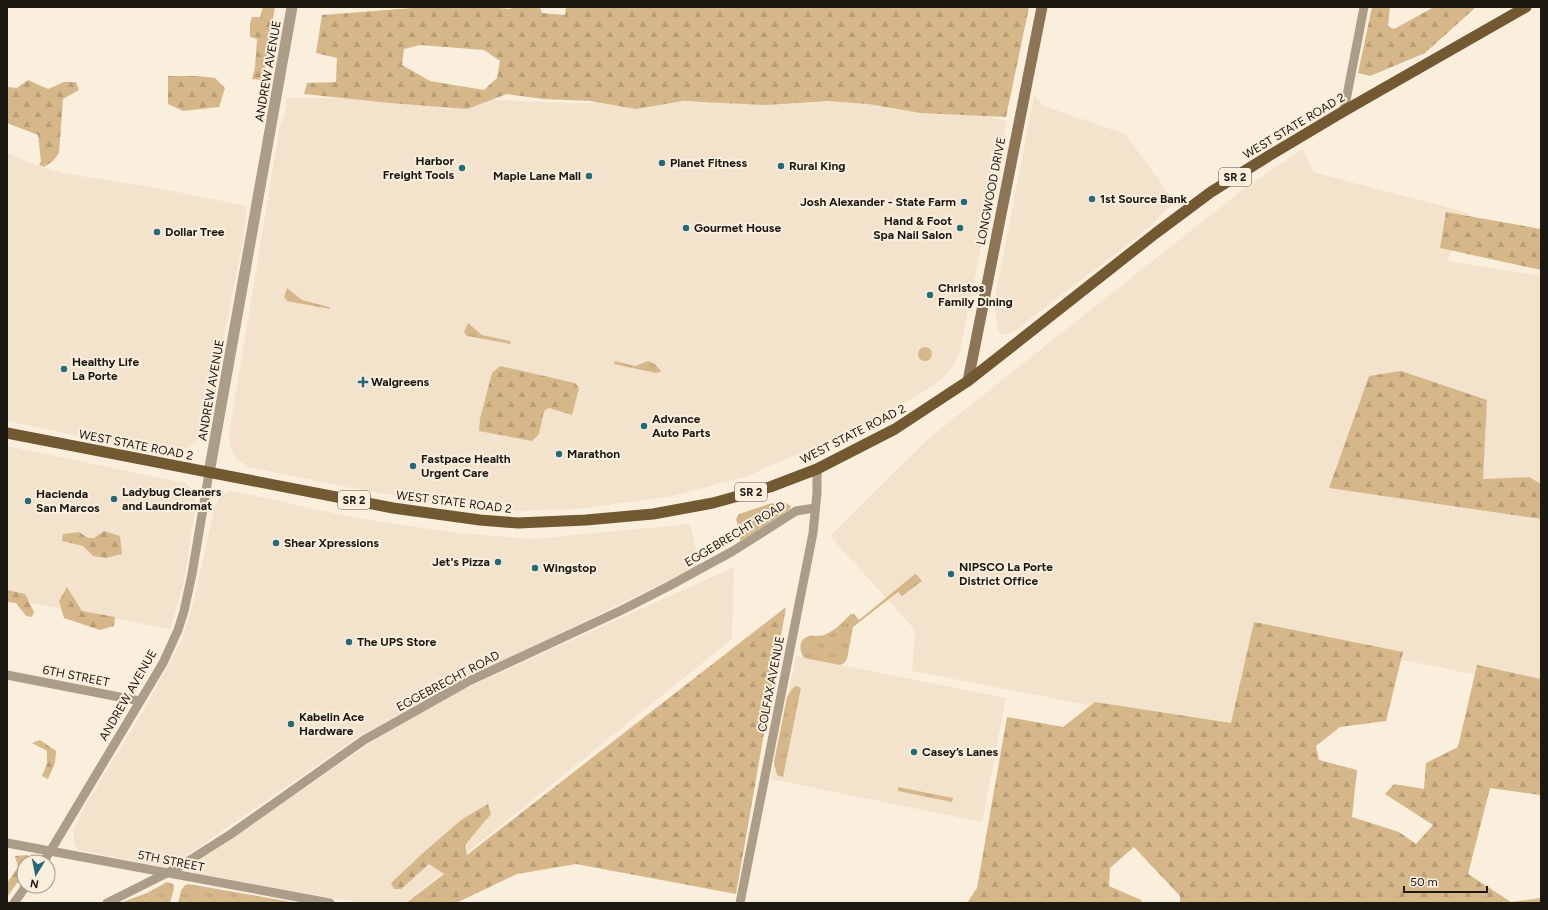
<svg xmlns="http://www.w3.org/2000/svg" width="1548" height="910" viewBox="0 0 1548 910" font-family="Figtree,sans-serif">
<style>
.built{fill:#f4e3cc}
.grass{fill:url(#grass-tufts)}
.forest{fill:url(#forest-firs);fill-rule:evenodd}
.garden{fill:#d6b789}
.lines{fill:none;stroke-linecap:round;stroke-linejoin:round}
.minor{stroke:#ac9d88;stroke-width:9}
.tertiary{stroke:#ac9d88;stroke-width:11}
.secondary{stroke:#8b7556;stroke-width:11}
.primary{stroke:#735931;stroke-width:11}
.poi-dot{fill:#246a79;stroke:#faeedd;stroke-width:1.5}
.labels{text-anchor:middle;stroke-width:4;stroke-linejoin:round;paint-order:stroke}
.shield{fill:#faeedd;stroke:#5e584e;stroke-width:1}
.shield-label{font-size:11px;font-weight:bold;fill:#1b1711}
.street-label{font-size:12px;fill:#1b1711;stroke:#faeedd}
.poi-label{font-size:12px;font-weight:bold;fill:#1b1711;stroke:#faeedd;text-anchor:start}
</style>
<defs>
<pattern id="grass-tufts" width="24" height="20" patternUnits="userSpaceOnUse"><rect width="24" height="20" fill="#d6b789"/><path d="M3 7l-1-3M5 7V3M7 7l1-3M15 17l-1-3M17 17v-4M19 17l1-3" fill="none" stroke="#b79d75"/></pattern>
<pattern id="forest-firs" width="22" height="20" patternUnits="userSpaceOnUse"><rect width="22" height="20" fill="#d6b789"/><path d="M5 1l3.5 6h-7zM16 11l3.5 6h-7z" fill="#b79d75"/></pattern>
</defs>
<rect width="100%" height="100%" fill="#faeedd"/>
<g class="built">
<path d="M1034,95L1044,106L1125,134L1175,202L1140,235L1013,332L1003,335L999,333L994,304Z"/>
<path d="M287,98H451L570,103L923,100L1007,121L959,355L951,368L942,379L923,392L876,420L745,477L668,497L577,509L513,511L459,506L409,498L361,490L249,467L238,460L230,447L229,434L280,125L284,117Z"/>
<path d="M1303,149L1313,172L1469,213L1463,223L1447,261L1541,276V688L1274,634L1254,737L912,671L915,630L830,536L929,438L1246,187Z"/>
<path d="M7,153L35,165L62,173L158,188L247,206L243,241L208,416L201,437L190,447L170,452L112,443L7,421Z"/>
<path d="M7,446L185,483L193,491L196,503L184,581L170,629L7,598Z"/>
<path d="M233,491L356,518L457,533L532,539L690,524L700,565L433,695L358,737L173,865L165,867L79,850L75,846L73,831L86,804L142,713L182,640L194,600L215,506L220,497L226,493Z"/>
<path d="M734,567L732,639L405,903H361L194,873L192,869L194,864L381,736L464,689Z"/>
<path d="M796,656L1006,698L982,822L771,779Z"/>
</g>
<g class="grass">
<path d="M287,288L302,300L329,307L330,309L287,301L284,297Z"/>
<path d="M468,323L482,335L510,341L511,344L467,336L464,332Z"/>
<path d="M615,361L635,366L648,361L655,364L661,371L660,372L656,373L614,364Z"/>
<path d="M781,502L786,503L791,506L790,509L740,541V532L736,519L739,514L769,504Z"/>
<path d="M915,574L917,575L922,581L902,596L898,592L853,627L847,659L844,663L840,665L804,658C799,650 798,638 810,636C816,635 821,637 826,634C835,631 843,621 851,614H854L859,620Z"/>
<path d="M796,686L801,688L783,777L777,775L774,762L787,697L792,689Z"/>
<path d="M898,787L953,798L952,802L898,791Z"/>
<path d="M167,882L173,884L174,889L170,903H145L147,893Z"/>
<path d="M188,884L292,902V903H178L181,891L184,886Z"/>
</g>
<g class="forest">
<path d="M263,7H275L263,80L252,79L255,68L257,39L250,37V23L252,17H260Z"/>
<path d="M426,7H487L511,9V7H540L542,13L565,15L566,7H1029L1006,117L921,113L868,104L828,101L766,105L683,101L636,109L590,101L543,99L507,94L467,109L390,103L304,94L307,83L336,82L337,58L316,53L322,15ZM420,45L484,50L500,61L497,78L484,90L430,81L402,65L404,49Z"/>
<path d="M1372,7H1390L1388,26L1394,29L1434,7H1476L1425,53L1370,76L1358,73Z"/>
<path d="M168,76H197L215,78L225,88L219,107L183,111L168,104Z"/>
<path d="M28,80L48,89L64,82H76L79,90L63,99L59,153L53,161L44,167L39,165L41,161L38,135L7,123V87L17,88Z"/>
<path d="M1446,212L1541,229V270L1440,248Z"/>
<path d="M500,366L575,383L579,388L572,415L549,408L544,411L539,434L532,441L479,431L480,419L492,373Z"/>
<path d="M1401,371L1487,400L1483,479L1529,477L1541,484V519L1329,488L1369,376Z"/>
<path d="M104,531L120,536L122,554L106,558L93,556L83,546L62,541L63,534L79,532L88,538H94Z"/>
<path d="M67,587L82,611L115,617L114,626L100,630L64,618L59,601Z"/>
<path d="M7,590L25,594L34,612L32,617L26,616L16,603L7,602Z"/>
<path d="M786,607L736,894L576,864L517,874L456,903H406L444,874L429,864L401,889H394L391,883L423,853L461,820L488,804L491,814L465,845L467,855Z"/>
<path d="M1254,622L1403,652L1386,721L1340,727L1316,746L1319,760L1357,770L1352,817L1399,832L1416,844L1433,825L1385,794L1394,784L1424,789L1426,763L1458,747L1477,665L1541,679V795L1490,788L1468,874L1511,902L1541,898V903H1180V896L1134,847L1110,868L1109,886L1141,900L1142,903H967L977,888L1007,717L1063,727L1095,702L1231,723Z"/>
<path d="M40,740L56,751L55,763L48,779L42,776L47,764V751L32,743Z"/>
<path d="M28,855L26,862H24L23,875L7,897V883L18,867L15,856Z"/>
<path d="M147,893L145,903H120Z"/>
</g>
<circle class="garden" cx="925" cy="354" r="7"/>
<g class="lines">
<g class="minor">
<path d="M1344,111L1364,7"/>
<path d="M7,675L140,701"/>
<path d="M7,843L330,903"/>
<path d="M43,862L51,850L163,663L178,630L184,611L192,574L209,473"/>
<path d="M14,903L26,886"/>
<path d="M107,903L179,867L231,834L364,740L467,682L622,610L669,586L733,551L796,511L815,508"/>
<path d="M740,903L813,533L817,493V469"/>
</g>
<path class="tertiary" d="M209,473L292,7"/>
<path class="secondary" d="M968,381L1042,7"/>
<path class="primary" d="M7,433L393,508L480,520L518,523L586,520L653,514L713,503L770,487L817,469L895,429L968,381L1156,233L1211,192L1267,157L1344,111L1526,7"/>
</g>
<g class="poi-dot">
<circle cx="662" cy="163" r="4"/>
<circle cx="781" cy="166" r="4"/>
<circle cx="462" cy="168" r="4"/>
<circle cx="589" cy="176" r="4"/>
<circle cx="1092" cy="199" r="4"/>
<circle cx="964" cy="202" r="4"/>
<circle cx="686" cy="228" r="4"/>
<circle cx="960" cy="228" r="4"/>
<circle cx="157" cy="232" r="4"/>
<circle cx="930" cy="295" r="4"/>
<circle cx="64" cy="369" r="4"/>
<path d="M361 376h4v4h4v4h-4v4h-4v-4h-4v-4h4z"/>
<circle cx="644" cy="426" r="4"/>
<circle cx="559" cy="454" r="4"/>
<circle cx="413" cy="466" r="4"/>
<circle cx="114" cy="499" r="4"/>
<circle cx="28" cy="501" r="4"/>
<circle cx="276" cy="543" r="4"/>
<circle cx="498" cy="562" r="4"/>
<circle cx="535" cy="568" r="4"/>
<circle cx="951" cy="574" r="4"/>
<circle cx="349" cy="642" r="4"/>
<circle cx="291" cy="724" r="4"/>
<circle cx="914" cy="752" r="4"/>
</g>
<g class="labels">
<g class="shield">
<rect x="1219" y="168" width="32" height="18" rx="3"/>
<rect x="735" y="483" width="32" height="18" rx="3"/>
<rect x="338" y="491" width="32" height="18" rx="3"/>
</g>
<g class="shield-label">
<text x="1235" y="181">SR 2</text>
<text x="751" y="496">SR 2</text>
<text x="354" y="504">SR 2</text>
</g>
<g class="street-label">
<text transform="translate(268 71) rotate(-80)" y="4">ANDREW AVENUE</text>
<text transform="translate(1294 126) rotate(-31)" y="4">WEST STATE ROAD 2</text>
<text transform="translate(991 191) rotate(-79)" y="4">LONGWOOD DRIVE</text>
<text transform="translate(211 390) rotate(-80)" y="4">ANDREW AVENUE</text>
<text transform="translate(853 434) rotate(-27)" y="4">WEST STATE ROAD 2</text>
<text transform="translate(136 445) rotate(11)" y="4">WEST STATE ROAD 2</text>
<text transform="translate(454 502) rotate(7)" y="4">WEST STATE ROAD 2</text>
<text transform="translate(735 534) rotate(-31)" y="4">EGGEBRECHT ROAD</text>
<text transform="translate(76 676) rotate(11)" y="4">6TH STREET</text>
<text transform="translate(448 681) rotate(-28)" y="4">EGGEBRECHT ROAD</text>
<text transform="translate(771 684) rotate(-79)" y="4">COLFAX AVENUE</text>
<text transform="translate(128 695) rotate(-60)" y="4">ANDREW AVENUE</text>
<text transform="translate(171 861) rotate(11)" y="4">5TH STREET</text>
</g>
<g class="poi-label">
<text x="454" y="165" text-anchor="end">Harbor<tspan x="454" dy="14">Freight Tools</tspan></text>
<text x="670" y="167">Planet Fitness</text>
<text x="789" y="170">Rural King</text>
<text x="581" y="180" text-anchor="end">Maple Lane Mall</text>
<text x="1100" y="203">1st Source Bank</text>
<text x="956" y="206" text-anchor="end">Josh Alexander - State Farm</text>
<text x="952" y="225" text-anchor="end">Hand &amp; Foot<tspan x="952" dy="14">Spa Nail Salon</tspan></text>
<text x="694" y="232">Gourmet House</text>
<text x="165" y="236">Dollar Tree</text>
<text x="938" y="292">Christos<tspan x="938" dy="14">Family Dining</tspan></text>
<text x="72" y="366">Healthy Life<tspan x="72" dy="14">La Porte</tspan></text>
<text x="371" y="386">Walgreens</text>
<text x="652" y="423">Advance<tspan x="652" dy="14">Auto Parts</tspan></text>
<text x="567" y="458">Marathon</text>
<text x="421" y="463">Fastpace Health<tspan x="421" dy="14">Urgent Care</tspan></text>
<text x="122" y="496">Ladybug Cleaners<tspan x="122" dy="14">and Laundromat</tspan></text>
<text x="36" y="498">Hacienda<tspan x="36" dy="14">San Marcos</tspan></text>
<text x="284" y="547">Shear Xpressions</text>
<text x="490" y="566" text-anchor="end">Jet's Pizza</text>
<text x="959" y="571">NIPSCO La Porte<tspan x="959" dy="14">District Office</tspan></text>
<text x="543" y="572">Wingstop</text>
<text x="357" y="646">The UPS Store</text>
<text x="299" y="721">Kabelin Ace<tspan x="299" dy="14">Hardware</tspan></text>
<text x="922" y="756">Casey’s Lanes</text>
</g>
</g>
<rect width="1548" height="910" fill="none" stroke="#1b1711" stroke-width="16"/>
<g transform="translate(36 874) rotate(190)"><circle r="19" fill="#faeedd" stroke="#a1988b"/>
<path d="M0-3L7 15L0 10L-7 15Z" fill="#246a79"/>
<text y="-6" font-size="11" font-weight="bold" text-anchor="middle" fill="#1b1711">N</text>
</g>
<path d="M1404 886v6h83v-6" fill="none" stroke="#1b1711" stroke-width="2"/>
<text x="1410" y="886" font-size="12" fill="#1b1711" stroke="#faeedd" stroke-width="3" paint-order="stroke">50 m</text>
</svg>
